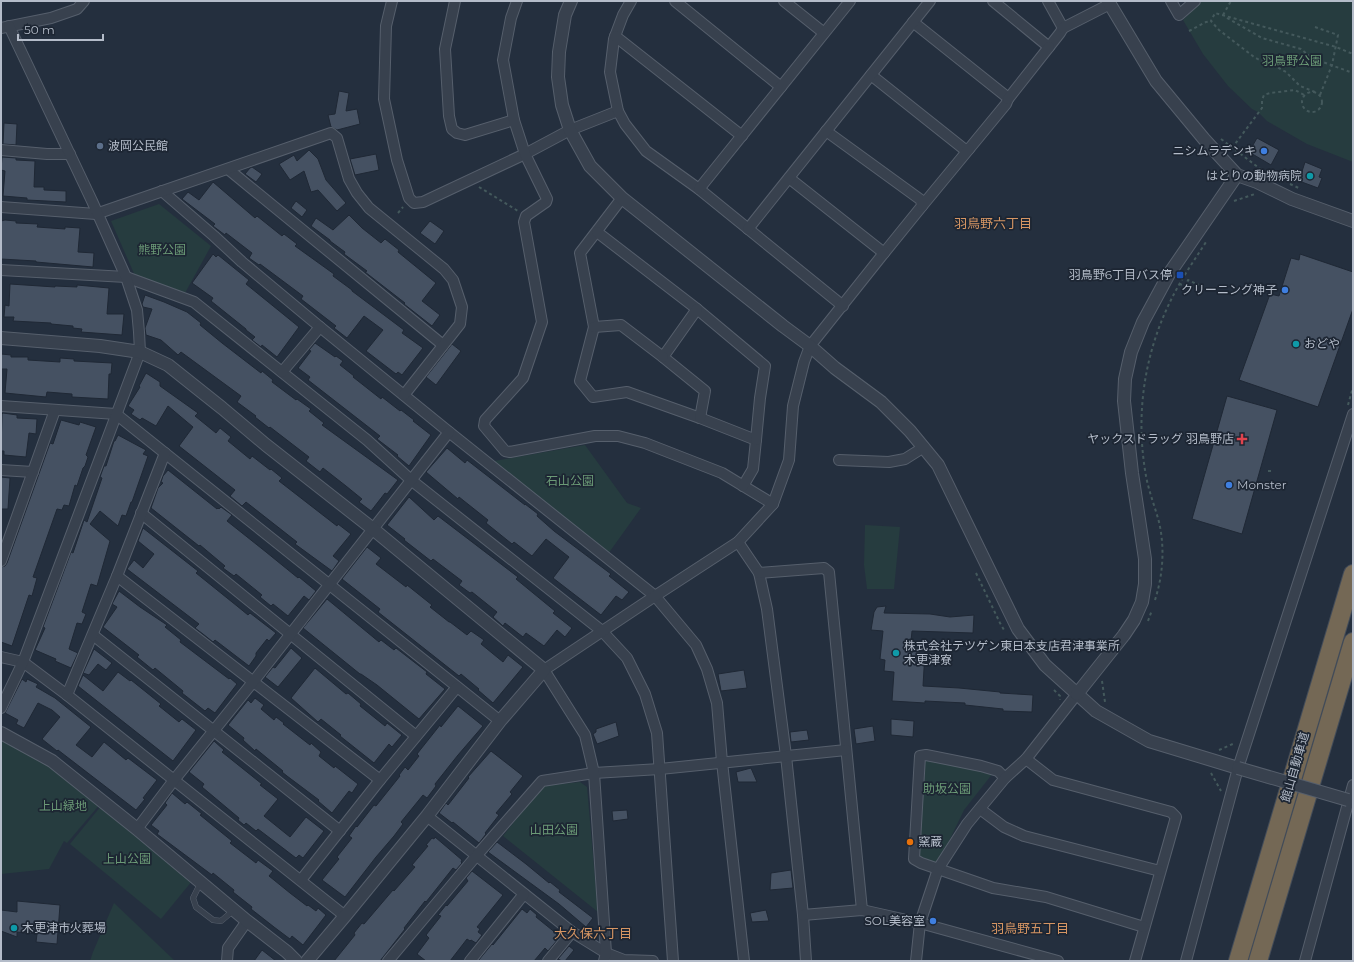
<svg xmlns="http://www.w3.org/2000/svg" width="1354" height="962" viewBox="0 0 1354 962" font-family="Montserrat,'Noto Sans JP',sans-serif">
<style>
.green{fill:#263c3f}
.building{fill:#455162;stroke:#1f2835}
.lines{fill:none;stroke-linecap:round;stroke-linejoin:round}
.service-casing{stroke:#565f6c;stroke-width:6}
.minor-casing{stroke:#565f6c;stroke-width:12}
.tertiary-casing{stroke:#565f6c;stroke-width:14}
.motorway-casing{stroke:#434c59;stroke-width:20}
.path{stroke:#44595c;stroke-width:2;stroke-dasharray:3 3;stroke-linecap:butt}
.service{stroke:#38414e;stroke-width:5}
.minor{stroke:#38414e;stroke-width:10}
.tertiary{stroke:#38414e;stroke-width:12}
.motorway{stroke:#746855;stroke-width:18}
.tertiary-bridge-casing{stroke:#565f6c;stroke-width:14;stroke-linecap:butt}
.tertiary-bridge{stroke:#38414e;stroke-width:12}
.service-dot{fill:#5c6f8a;stroke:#1d2633;stroke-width:1.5}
.shop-dot{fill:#3f7fe0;stroke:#1d2633;stroke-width:1.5}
.culture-dot{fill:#0f9aa8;stroke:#1d2633;stroke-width:1.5}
.transit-dot{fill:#1a4fb4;stroke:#1d2633;stroke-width:1.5}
.health-dot{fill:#e0444e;stroke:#1d2633;stroke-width:1.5}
.food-dot{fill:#e8710a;stroke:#1d2633;stroke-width:1.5}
.labels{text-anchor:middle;stroke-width:3.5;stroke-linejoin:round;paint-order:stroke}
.park-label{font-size:12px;fill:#6b9a76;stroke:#1d2633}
.poi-label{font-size:12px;fill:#b4bcc9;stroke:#1d2633;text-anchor:start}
.street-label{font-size:12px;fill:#b4bcc9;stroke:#1d2633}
.neighbourhood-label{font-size:13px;fill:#d59563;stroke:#1d2633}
</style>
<rect width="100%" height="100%" fill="#242f3e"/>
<g class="green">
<path d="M1200,1H1353V162L1307,144L1267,121L1258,112L1252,109L1228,86L1203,54L1183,20L1190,13L1191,8Z"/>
<path d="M159,204L211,246L185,293L172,288L136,278L111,221Z"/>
<path d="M585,445L627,503L641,508L608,554L494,461Z"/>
<path d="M865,525L900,527L894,589H867L864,565Z"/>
<path d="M1,727L4,728L101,803L67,843L64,841L49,869L1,874Z"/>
<path d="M923,759L993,773L964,810L937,866L916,858Z"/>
<path d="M580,782L587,787L598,912L503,836L542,786Z"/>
<path d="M101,806L192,881L161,919L70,844Z"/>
<path d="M114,903L175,961H90L93,952Z"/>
</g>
<g class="building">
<path d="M339,91L349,93L346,111L357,109L360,124L337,130L331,127L328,115L335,114Z"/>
<path d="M4,123L17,124L16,145L3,144Z"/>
<path d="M1257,138L1279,150L1271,165L1249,152Z"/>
<path d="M309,150L318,159L326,180L346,203L337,211L318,190L311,192L304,171L290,180L279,164L294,155L297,161Z"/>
<path d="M376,154L379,170L355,175L350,159Z"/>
<path d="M2,157L16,158V160L35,161L34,187H44V190L66,191V202L27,200V198L3,196L5,171L1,170Z"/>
<path d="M1305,162L1322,169L1319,177L1322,178L1318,188L1299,181Z"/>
<path d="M252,167L262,174L256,182L245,174L250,168Z"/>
<path d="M213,182L255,218L257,216L282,236L284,234L297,244L295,246L334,274L333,276L352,290V291L404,330L402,333L423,348L402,375L398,372L396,374L366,351L383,330L364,316L347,338L334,328L336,326L301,299L303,296L260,264L259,265L249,258L252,253L226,233L225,235L213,226L215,224L182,199L188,192L199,200Z"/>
<path d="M296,201L307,210L302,217L291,208Z"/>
<path d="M349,215L362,228L381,243L385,239L399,250L398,252L436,283L422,301L440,315L432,326L404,304L405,303L365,272L367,271L344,254L345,252L330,241V240L311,226L316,218L333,230Z"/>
<path d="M5,220L16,221V223L38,224L37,227L65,229V227L80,228L78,252L94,253L93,267L36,262V261L1,259V221Z"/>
<path d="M430,221L444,231L435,244L420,233Z"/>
<path d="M213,254L216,257L218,255L249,280L246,284L299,327L277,357L262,345L261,347L252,340L255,337L246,330V329L211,301L213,298L192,283Z"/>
<path d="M1300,254L1353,272V309L1318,407L1239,380L1270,294L1279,296L1291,258L1299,260Z"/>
<path d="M10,284L55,287V286L77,287V285L109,288L107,314H124L122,335L81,332L82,329L73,328V326L51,324V323L13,321L14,317H4L5,305L9,306Z"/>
<path d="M145,295L164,302L187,312L201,323L200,325L222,343L261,373L262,371L273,380L272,382L296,400L297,399L311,409L309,411L324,423L322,425L398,480L387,494L385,493L371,511L359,502L362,499L346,486L323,468L320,472L306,461L309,457L270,427L269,428L255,417L256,416L237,402L241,396L181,352L178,355L161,340L146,335L145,328L152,309L143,307L142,304Z"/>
<path d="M315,343L335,357L336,356L343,361L340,365L354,376L353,377L381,399L382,397L400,411L401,410L414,420L413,421L431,435L409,466L397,456L398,455L377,439L380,436L308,380L310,377L298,368L311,351L309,350Z"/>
<path d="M452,344L461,351L436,385L426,377Z"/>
<path d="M1,354L11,355V357H28V360L60,362V358L74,359V361L112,363L111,374H109L108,399L72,397V394L47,392L46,397L5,393L7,369H1Z"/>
<path d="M146,373L160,382V386L198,413L195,416L216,433L220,428L231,437L228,441L250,459L252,456L270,470L271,469L282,478L279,481L337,526L338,524L351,534L333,556L339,561L332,571L295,544L297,542L246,502L242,506L230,496L235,490L179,446L193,427L168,406L156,426L142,418L140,420L131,414L134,410L128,406L140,387L139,386Z"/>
<path d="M1227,396L1277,410L1242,534L1192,519Z"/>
<path d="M3,413L17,415V418L37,419L36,434L29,433L26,457L4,455V451H1L2,414Z"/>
<path d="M61,420L79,425L80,422L96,427L86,455L88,457L85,466L83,468L77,486L75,485L69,506L64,505L62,510L57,509L33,577L37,578L32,596L29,595L12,646L1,642V567L5,566L7,563L50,443L53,444Z"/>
<path d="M118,435L146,450L143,454L148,456L132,502H131L126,516L122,515L118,526L100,511L90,524L110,541L97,586L91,584L82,612L86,614L82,624L77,623L69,649L78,653L71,668L55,661L56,659L35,650L45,628L43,627L71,552L73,553L84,520L87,522L102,478L100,477L104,466H106L114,441H115Z"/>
<path d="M447,448L465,463L467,460L525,505V504L538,514L537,516L554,531L611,574L609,576L629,592L622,600L616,596L601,615L553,578L569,557L546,539L532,556L514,542L512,544L486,523L488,520L459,497L458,499L426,472Z"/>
<path d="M168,470L217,509L218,508L219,509L221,507L232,515L227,521L266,552L298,578L299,577L316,591L309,600L304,596L288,616L273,604L271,606L260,597L262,595L236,574L234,576L223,568L225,566L200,545L199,546L151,508L158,488L163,483L161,482L163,476Z"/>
<path d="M1,477L10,478L8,509H1Z"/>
<path d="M409,497L434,520L438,516L518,577L516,579L555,611L553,613L572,628L565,637L557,630L544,646L526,633L523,637L505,623L503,626L493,617L497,612L472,592L470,593L459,585L462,581L433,559L431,561L404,540L405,539L387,525Z"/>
<path d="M143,528L198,571L196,573L237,606L248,615L250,613L276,633L269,641L267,639L256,653V656L249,666L215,640L213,642L203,634L195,628L199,624L127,569L134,560L143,568L154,554L138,541Z"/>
<path d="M367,547L381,558L376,564L406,587L407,585L432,605L430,607L449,622H450L467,635L471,631L484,640L481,644L503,662L508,655L523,667L493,703L478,690L479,689L461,674L459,676L378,612L380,609L342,579Z"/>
<path d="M119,591L140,607L167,625L165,627L181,640L180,642L229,679L230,678L237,684L215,713L208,708L205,711L182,693L183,691L155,668L153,670L137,657L139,655L103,627L117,607L112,604Z"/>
<path d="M327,599L379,642L381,640L394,650L396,648L427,672L426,674L445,689L419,719L377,685L361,674H360L303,628Z"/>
<path d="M886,606L884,613L930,614L950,617L974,615L973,633L912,631L910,651L925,652L923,686L959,688L1000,692V693L1033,695L1032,712L1003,711V709L965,705V703L925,701V703L892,701L894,672L884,671L885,660L880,659L883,631L871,630L874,612L877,607Z"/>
<path d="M291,648L302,658L278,687L265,677L273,667L275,668Z"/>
<path d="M94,649L112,663L106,670L98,664L89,675L83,673Z"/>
<path d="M315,668L346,694L348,693L361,704L360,706L385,726L387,723L402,735L392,747L389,744L374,763L340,736L341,735L321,719L318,722L291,698Z"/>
<path d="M744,670L747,688L721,691L718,674Z"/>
<path d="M118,672L130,681L131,680L161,704L159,706L179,722L182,719L196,730L173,761L78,686L83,675L103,691Z"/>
<path d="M22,679L26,682L27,679L38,684L36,687L55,698L91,727L76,745L92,757L104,742L126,760L128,758L157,780L143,798L145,799L136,810L58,750L57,751L42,739L60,717L52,710L38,703L24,728L16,724L18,720L5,713Z"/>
<path d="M255,698L264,705L261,709L274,720L276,717L284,723L283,724L310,745L311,743L321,752L319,756L334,768L335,766L358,784L352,793L349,791L332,813L318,801L319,800L287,776L282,772L283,771L256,749L255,751L243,740L244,738L228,725L248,700L251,703Z"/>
<path d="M458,706L483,726L458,755L435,784L436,786L427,798L423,795L401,822L403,824L394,836L376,857L345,897L322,880L339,859L337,857L352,838L349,836L356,826L357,827L374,805L376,806L400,776L399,775L405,767L408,770L419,756L417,754L440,725L441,727Z"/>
<path d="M891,719L914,721L913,737L891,735Z"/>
<path d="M616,722L619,736L597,744L593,734L596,732V729Z"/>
<path d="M873,726L875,741L856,744L854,729Z"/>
<path d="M807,730L809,740L791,742L790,732Z"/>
<path d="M214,741L224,750L222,752L262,784L260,785L278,799L264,816L290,837L306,817L324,831L303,858L299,855L296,858L258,829L256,831L246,823L244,825L238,820L239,818L202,787L204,784L189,772Z"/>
<path d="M491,751L523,776L510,792L512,794L496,813L499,815L485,833L486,834L479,843L453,822L452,823L439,813L446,803L448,805L469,778L468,777Z"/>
<path d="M751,768L757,782H738L736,772Z"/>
<path d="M172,793L185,804L187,802L202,814L200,815L232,841L230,843L256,863L258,860L273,871L269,876L290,893L307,906L308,905L316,911L318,908L326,915L303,945L292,936L290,939L274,927L251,909L252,907L233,892L234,890L213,873L212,875L157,834L159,831L151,825L167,805L165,803Z"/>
<path d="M627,810L628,819L613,821L612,811Z"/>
<path d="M435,837L462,860L461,862L462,863L456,870L453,868L426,902L425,901L404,928L405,929L380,961H334L355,935L354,933L362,923L364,924L393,890L394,891L415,867L412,865L428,846L426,845L432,838L434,839Z"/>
<path d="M497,842L526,864L549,883L550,882L560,890L559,892L593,918L586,927L559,904L488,852Z"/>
<path d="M791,870L793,888L770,890L771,873Z"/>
<path d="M472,871L503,895L477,927L480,929L478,932L482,935L476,943L471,940L470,941L467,939L450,961H426L417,954L429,938L426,935L441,916L438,915L446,905L447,906L468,881L466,878Z"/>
<path d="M17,901L60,905L57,944L36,942L37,934L17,932V937L1,931V910L17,912Z"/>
<path d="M522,909L527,913L530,909L537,915L536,917L557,934L556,935L559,938L548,951L545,948L534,961H478L492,944L493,945Z"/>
<path d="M766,910L769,921L752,922L750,913Z"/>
<path d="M569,946L574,950L565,961H562L558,959Z"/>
<path d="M262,950L276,961H254Z"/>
</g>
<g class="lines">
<defs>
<path id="service" d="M202,884L198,888L193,898L196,907L213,920L221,921L234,910"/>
<g id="minor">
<path d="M392,1L386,26L384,99L397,160L409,198L414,203L423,202L525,154L570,130L618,111"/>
<path d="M455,1L445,49L449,116L452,129L457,133L465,135L514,120"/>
<path d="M517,1L511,18L503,60L514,120L525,154L547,199L546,202L526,216L524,222L542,322L523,378L485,420L484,426L505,451L510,452L595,436H618L645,443L722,473L773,504"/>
<path d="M631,1L623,15L614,39L610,72L618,111L625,124L646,151L699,189L843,306"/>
<path d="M675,1L781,87"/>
<path d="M784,1L824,33"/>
<path d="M993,1L1049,47L1060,33L1063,28L1048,1"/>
<path d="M1171,1L1179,15L1195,1"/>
<path d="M1,28L51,18L77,9L84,1"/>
<path d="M1063,28L1110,4"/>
<path d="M615,36L742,136"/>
<path d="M871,75L964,149H969L1006,104L1008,99L1007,97L913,22"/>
<path d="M1008,99L1049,47"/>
<path d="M1,150L47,154H70"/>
<path d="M228,169L443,345"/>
<path d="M789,178L884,253L922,206L921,200L826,131"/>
<path d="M699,189L850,1"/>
<path d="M162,191L214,236L242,262L320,327L449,432L655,596L696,645L707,669L717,703L722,762L744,961"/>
<path d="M622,198L580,253L594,327L580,381L593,397L627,392L700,418L756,440L753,469L743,486"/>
<path d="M922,206L969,149"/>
<path d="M1,207L96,214L331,133L337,138L349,179L357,193L369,208L444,269L453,280L462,307L460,324L404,395"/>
<path d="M748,229L930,1"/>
<path d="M597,232L697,309L765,366L760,398L756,440"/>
<path d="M1,270L126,277L194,302L367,440L411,480L602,631L627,658L645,694L657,733L673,961"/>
<path d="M697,309L663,357L705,391L700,418"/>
<path d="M594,327L621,325L663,357"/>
<path d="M282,372L320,327"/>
<path d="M1,406L116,414L500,721"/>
<path d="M839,460L889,462L905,459L924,447"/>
<path d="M1,470L33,472"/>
<path d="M141,513L416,736"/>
<path d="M738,542L759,573L767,609L786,756L803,915L806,961"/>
<path d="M1,561L55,410"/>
<path d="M759,573L824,568L829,572L862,910"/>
<path d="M117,576L380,780"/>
<path d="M93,635L340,831"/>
<path d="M1,657L23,662L67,695L345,916"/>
<path d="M67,695L117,576L165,453"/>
<path d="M1,708L23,662L140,352L139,332L137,310L126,277L92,201L9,26"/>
<path d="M1026,759L1053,780L1171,812L1176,817L1135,961"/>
<path d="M1005,778L998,771L981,766L926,755L920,756L914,859L921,863L993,888L1046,897L1144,927"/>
<path d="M980,809L1004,827L1024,836L1160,871"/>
<path d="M427,816L572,932L606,953L624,960L653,961"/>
<path d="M137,829L174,780L253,682L449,432"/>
<path d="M301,880L380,780L457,687"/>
<path d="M803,915L862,910L920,923L1058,961"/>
<path d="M227,961L228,948L247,921"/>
<path d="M388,961L477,855L542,781L594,773L660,769L846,750"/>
<path d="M470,961L524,894"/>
<path d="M548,961L572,932"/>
<path d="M604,961L606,953L594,773L585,735L544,670L655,596L738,542L773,504L789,460L793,406L804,362L810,346L884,253"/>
<path d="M916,961L920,923L938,869L967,824L1005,778L1026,759L1077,694"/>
<path d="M1186,961L1238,768L1353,414"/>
<path d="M1305,961L1353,785"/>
</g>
<g id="tertiary">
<path d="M571,1L565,15L559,52L558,77L562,105L570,130L590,166L622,198L783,326L810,346L835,368L881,402L910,431L938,465L1018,629L1045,665L1096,711L1149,741L1238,768"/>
<path d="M1108,1L1156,81L1204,139L1237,175L1257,182L1292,199L1353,221"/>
<path d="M1,338L100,346L140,352L168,365L222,408L266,445L373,529L544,670L500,721L427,816L345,916L307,961"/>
<path d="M1077,694L1124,635L1134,620L1142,602L1145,584V559L1132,473L1124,401L1125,379L1131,352L1143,322L1169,274L1237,175"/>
<path d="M1,733L52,761L137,829L247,921L287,952L296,961"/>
</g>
<g id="motorway">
<path d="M1238,961L1353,574"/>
<path d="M1258,961L1353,642"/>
</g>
</defs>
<use href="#service" class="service-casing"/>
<use href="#minor" class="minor-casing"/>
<use href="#tertiary" class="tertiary-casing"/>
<use href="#motorway" class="motorway-casing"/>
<g class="path">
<path d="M1223,15L1231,1"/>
<path d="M1227,18L1262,38L1301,49L1312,58L1353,73"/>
<path d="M1315,27L1338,35L1332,65L1320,95"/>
<path d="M1189,31L1206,22L1211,21"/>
<circle cx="1312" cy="102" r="10"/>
<path d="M1315,92L1300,86L1286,72L1275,66L1263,62L1254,57L1219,30L1211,21L1215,13L1336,47L1353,54"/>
<path d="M1221,139L1263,171"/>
<path d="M1232,148L1262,108V100L1264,95L1270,93L1295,90L1304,95"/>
<path d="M1290,184L1301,189"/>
<path d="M479,187L518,211"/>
<path d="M1234,201L1255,194"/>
<path d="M398,213L403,207"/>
<path d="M1179,284L1186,286L1188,280L1199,285"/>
<path d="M1348,405L1353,387"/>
<path d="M1268,471H1271"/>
<path d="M976,573L1000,623L1004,630"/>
<path d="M1155,600C1163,575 1165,548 1159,522C1155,507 1149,492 1146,476C1134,409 1146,342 1180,283C1188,269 1197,256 1206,242"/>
<path d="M1148,621L1152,610"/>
<path d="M1102,681L1105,702"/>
<path d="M1054,690L1060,696V700"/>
<path d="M1219,750L1235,743"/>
<path d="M1211,773L1221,791"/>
</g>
<use href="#service" class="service"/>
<use href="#minor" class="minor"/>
<use href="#tertiary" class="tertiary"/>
<use href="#motorway" class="motorway"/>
<defs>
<path id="tertiary-bridge" d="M1238,768L1348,800"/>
</defs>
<use href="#tertiary-bridge" class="tertiary-bridge-casing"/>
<use href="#tertiary-bridge" class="tertiary-bridge"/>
</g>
<circle class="service-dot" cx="100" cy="146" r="4"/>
<g class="shop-dot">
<circle cx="1264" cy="151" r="4"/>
<circle cx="1285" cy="290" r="4"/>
<circle cx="1229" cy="485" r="4"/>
<circle cx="933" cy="921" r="4"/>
</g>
<g class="culture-dot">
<circle cx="1310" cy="176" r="4"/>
<circle cx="1296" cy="344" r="4"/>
<circle cx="896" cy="653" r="4"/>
<circle cx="14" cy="928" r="4"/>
</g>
<rect class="transit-dot" x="1176" y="271" width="8" height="8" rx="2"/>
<path class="health-dot" d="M1240 433h4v4h4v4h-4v4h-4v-4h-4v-4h4z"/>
<circle class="food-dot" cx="910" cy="842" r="4"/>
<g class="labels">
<g class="park-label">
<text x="1292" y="65">羽鳥野公園</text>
<text x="162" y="254">熊野公園</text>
<text x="570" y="485">石山公園</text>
<text x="947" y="793">助坂公園</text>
<text x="63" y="810">上山緑地</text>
<text x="554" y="834">山田公園</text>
<text x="127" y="863">上山公園</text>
</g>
<g class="poi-label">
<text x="108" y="150">波岡公民館</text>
<text x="1256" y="155" text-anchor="end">ニシムラデンキ</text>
<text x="1302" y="180" text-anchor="end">はとりの動物病院</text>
<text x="1172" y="279" text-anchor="end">羽鳥野6丁目バス停</text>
<text x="1277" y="294" text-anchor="end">クリーニング神子</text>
<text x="1304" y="348">おどや</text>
<text x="1234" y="443" text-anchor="end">ヤックスドラッグ 羽鳥野店</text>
<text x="1237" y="489">Monster</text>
<text x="904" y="650">株式会社テツゲン東日本支店君津事業所<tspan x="904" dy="14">木更津寮</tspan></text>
<text x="918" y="846">窯蔵</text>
<text x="925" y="925" text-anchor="end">SOL美容室</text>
<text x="22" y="932">木更津市火葬場</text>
</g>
<g class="street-label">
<text transform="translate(1295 767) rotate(-74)" y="4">館山自動車道</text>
</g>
<g class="neighbourhood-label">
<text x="993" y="228">羽鳥野六丁目</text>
<text x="1030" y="933">羽鳥野五丁目</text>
<text x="593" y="938">大久保六丁目</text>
</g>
</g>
<rect width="1354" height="962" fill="none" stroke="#b4bcc9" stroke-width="4"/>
<path d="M18 34v6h85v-6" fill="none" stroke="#b4bcc9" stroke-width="2"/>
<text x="24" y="34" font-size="12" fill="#b4bcc9" stroke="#1d2633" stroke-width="3" paint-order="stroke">50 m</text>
</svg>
